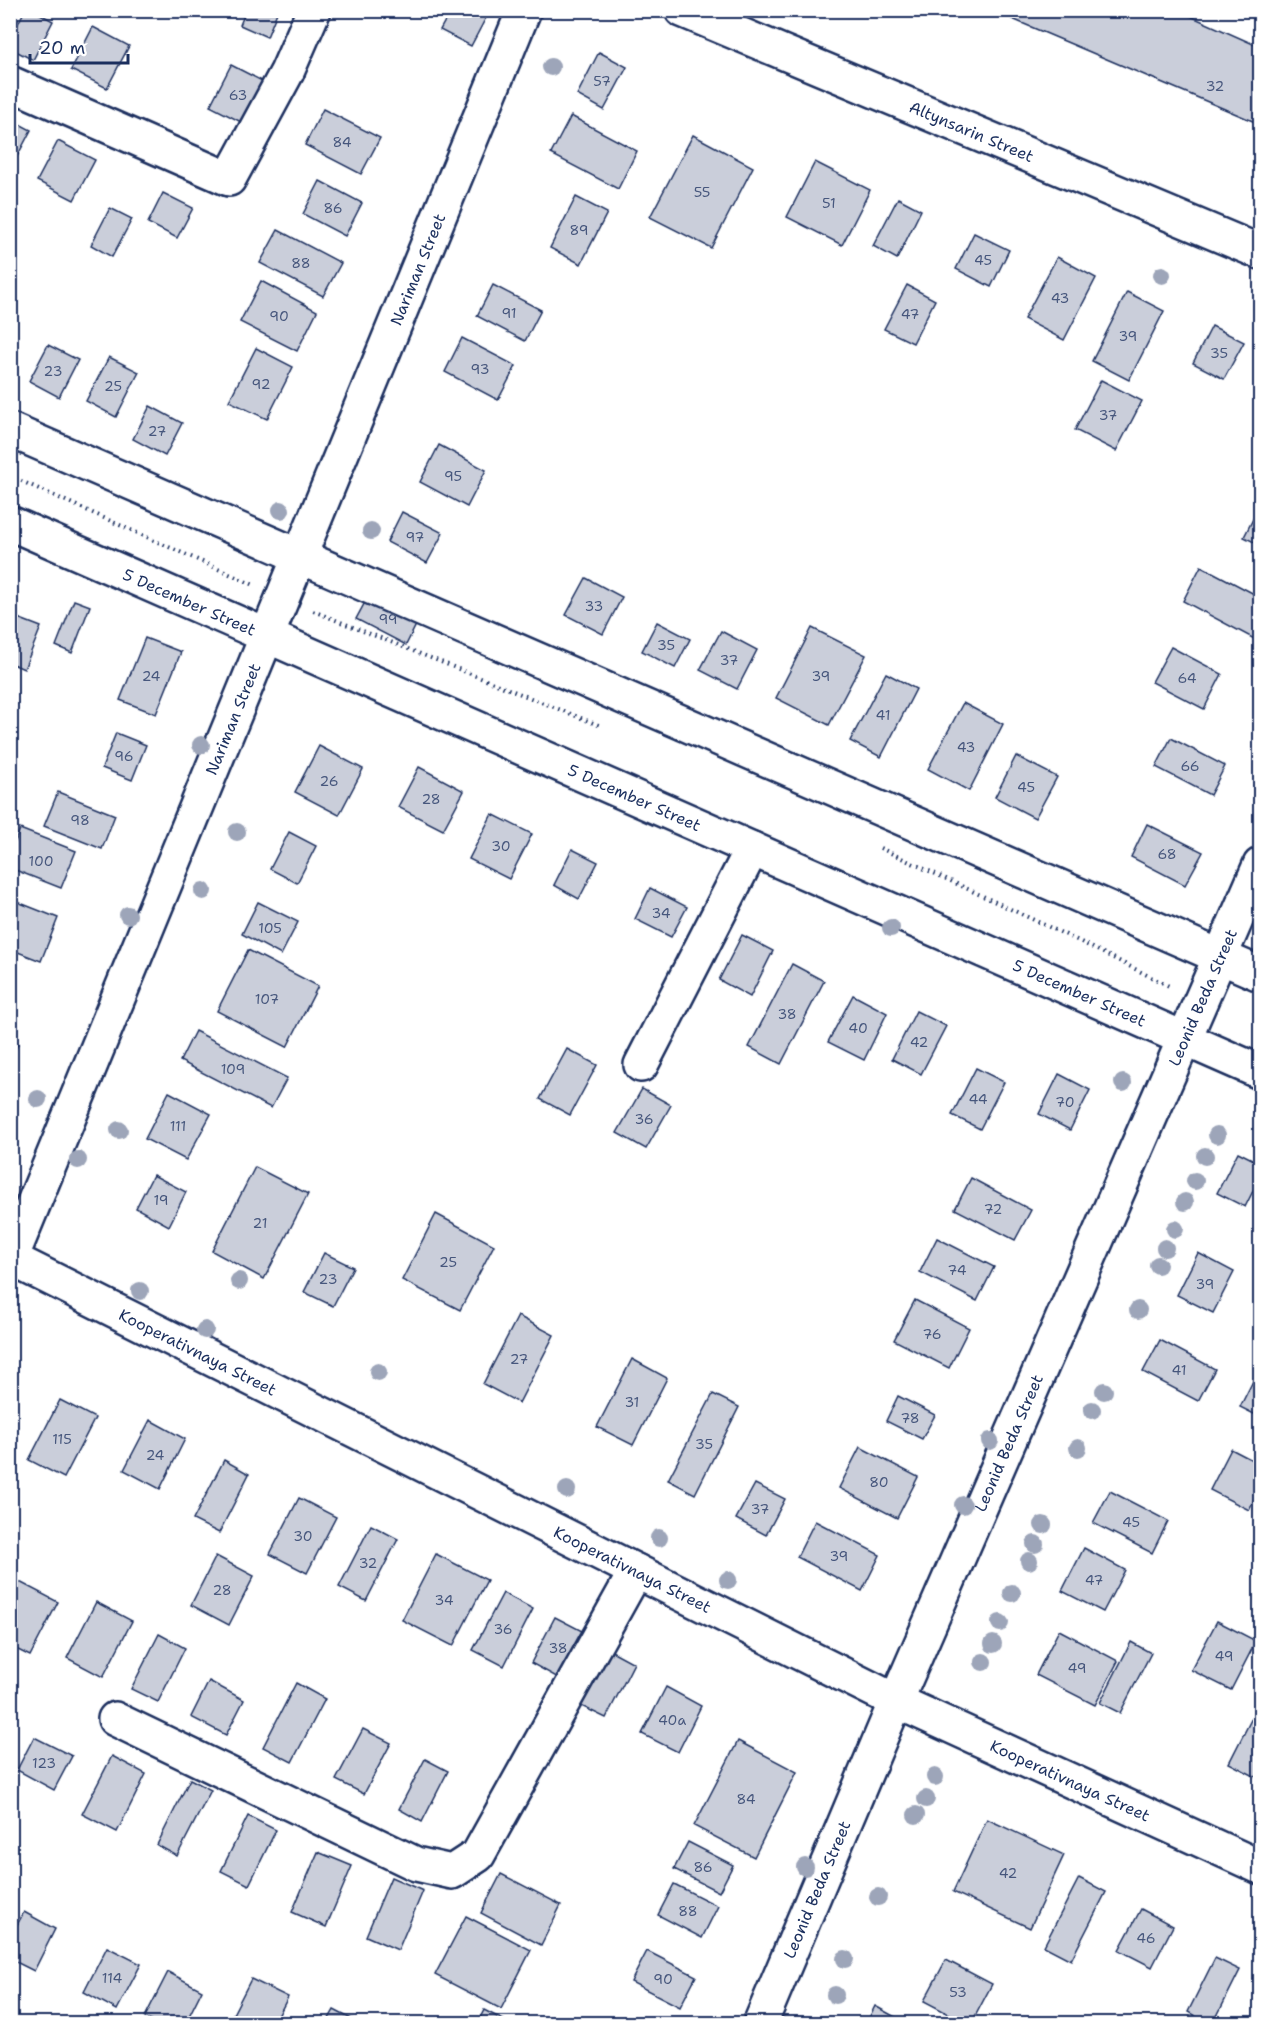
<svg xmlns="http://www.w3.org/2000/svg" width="1271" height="2034" viewBox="0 0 1271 2034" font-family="'Shantell Sans',sans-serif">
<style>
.building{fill:#caceda;stroke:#1b2f5e;stroke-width:1.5}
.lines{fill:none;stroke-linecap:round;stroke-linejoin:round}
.minor-casing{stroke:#1b2f5e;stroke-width:38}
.path{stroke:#1b2f5e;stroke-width:4;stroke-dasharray:1.5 4.5;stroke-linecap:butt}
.minor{stroke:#fff;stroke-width:33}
.tree{fill:#9da5b9}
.labels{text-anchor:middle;stroke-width:4.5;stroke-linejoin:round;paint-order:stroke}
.number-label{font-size:14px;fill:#47577d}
.street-label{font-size:16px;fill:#1b2f5e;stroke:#fff}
</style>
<rect width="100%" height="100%" fill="#fff"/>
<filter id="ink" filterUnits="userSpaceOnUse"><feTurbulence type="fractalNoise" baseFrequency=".0167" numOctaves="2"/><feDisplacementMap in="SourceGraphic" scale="12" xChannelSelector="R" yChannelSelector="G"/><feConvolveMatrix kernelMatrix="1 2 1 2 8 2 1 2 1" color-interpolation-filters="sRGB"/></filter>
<g filter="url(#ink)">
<g class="building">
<path d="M25,10H33L53,21L33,60L10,48V39Z"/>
<path d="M246,10H278L267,37L240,25Z"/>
<path d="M451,10H490L471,46L440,30Z"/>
<path d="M991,10H1177L1260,47V124Z"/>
<path d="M93,27L129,46L107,88L71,70Z"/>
<path d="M599,52L627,67L604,110L577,95Z"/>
<path d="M231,65L266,83L245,124L210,106Z"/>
<path d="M323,109L380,138L361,174L305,145Z"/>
<path d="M571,116L637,151L618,189L551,154Z"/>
<path d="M10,119L31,130L10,170Z"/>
<path d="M693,135L753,167L711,248L650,217Z"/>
<path d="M58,141L95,160L74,200L37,181Z"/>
<path d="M815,162L870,190L842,245L787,217Z"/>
<path d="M320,181L362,203L345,236L303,214Z"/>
<path d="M163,193L193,208L177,238L148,223Z"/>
<path d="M576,197L607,213L581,264L550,248Z"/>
<path d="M898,198L921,210L897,259L873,246Z"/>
<path d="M110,208L132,219L112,257L91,245Z"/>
<path d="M278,230L341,263L323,296L260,263Z"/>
<path d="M974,233L1009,250L991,287L956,269Z"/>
<path d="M1057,257L1096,278L1064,340L1024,319Z"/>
<path d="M261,281L317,311L297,351L240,322Z"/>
<path d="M493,285L541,310L525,341L477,316Z"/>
<path d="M907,285L935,300L913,343L884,329Z"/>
<path d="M1127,292L1164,311L1129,380L1092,361Z"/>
<path d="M1212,326L1244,342L1224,379L1193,363Z"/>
<path d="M462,338L516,366L498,400L445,372Z"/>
<path d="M48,345L78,360L59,397L29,381Z"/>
<path d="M256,348L293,367L267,419L229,401Z"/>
<path d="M109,357L139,372L116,417L86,401Z"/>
<path d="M1101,380L1142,401L1116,451L1075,430Z"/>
<path d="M150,406L182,423L165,456L133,439Z"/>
<path d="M439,445L486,470L467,507L420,482Z"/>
<path d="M402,512L443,533L427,563L387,542Z"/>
<path d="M1256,513L1260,515V545L1244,537Z"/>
<path d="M1201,566L1260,597V642L1183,601Z"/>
<path d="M586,578L622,597L603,634L566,615Z"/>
<path d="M370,593L419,619L406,645L356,619Z"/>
<path d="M74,600L90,606L72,653L56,646Z"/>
<path d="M10,615L41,627L24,669L10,663Z"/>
<path d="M657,622L690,639L675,668L642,651Z"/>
<path d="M812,628L866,655L829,725L776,698Z"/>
<path d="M721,631L757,650L737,689L700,670Z"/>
<path d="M145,638L181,652L156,714L120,700Z"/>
<path d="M1171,647L1222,674L1204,709L1152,682Z"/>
<path d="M886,673L916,689L881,757L850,741Z"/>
<path d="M963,703L1003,724L969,791L928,769Z"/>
<path d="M116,733L146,745L132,780L102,768Z"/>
<path d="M1171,738L1225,766L1210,795L1156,767Z"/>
<path d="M319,746L363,769L339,815L295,792Z"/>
<path d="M1016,756L1057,777L1035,818L995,797Z"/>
<path d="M419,767L464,791L443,830L398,807Z"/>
<path d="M58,792L115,815L102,849L44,826Z"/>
<path d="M492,814L532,834L509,879L469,859Z"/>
<path d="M1147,824L1203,852L1185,885L1131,857Z"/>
<path d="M20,829L76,851L61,888L10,868V854Z"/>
<path d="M289,832L316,846L297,883L270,869Z"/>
<path d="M572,849L598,862L579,899L554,885Z"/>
<path d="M650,888L687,907L671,937L635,919Z"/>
<path d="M10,899L58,918L41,961L10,949Z"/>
<path d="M258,902L298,922L281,955L242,934Z"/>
<path d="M742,935L773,951L750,997L719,980Z"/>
<path d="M248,950L318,986L287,1047L217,1011Z"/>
<path d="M792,964L824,981L781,1064L749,1047Z"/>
<path d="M853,995L887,1013L864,1060L828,1042Z"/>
<path d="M916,1011L946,1026L921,1074L892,1059Z"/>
<path d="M195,1031L287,1078L271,1108L180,1061Z"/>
<path d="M10,1041L18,1044L10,1062Z"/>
<path d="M567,1049L597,1065L570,1115L540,1099Z"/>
<path d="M976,1068L1004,1082L980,1129L952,1115Z"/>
<path d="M1059,1074L1090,1090L1070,1130L1039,1114Z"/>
<path d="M642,1089L671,1105L646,1149L617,1133Z"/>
<path d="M169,1092L211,1114L186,1160L145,1139Z"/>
<path d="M1238,1152L1260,1163V1177L1245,1207L1217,1193Z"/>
<path d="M255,1167L308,1194L264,1279L212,1251Z"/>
<path d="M153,1175L186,1192L169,1226L136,1208Z"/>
<path d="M971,1178L1031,1210L1015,1240L955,1209Z"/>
<path d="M436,1214L494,1245L460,1310L402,1280Z"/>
<path d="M937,1238L994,1267L977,1301L920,1272Z"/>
<path d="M324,1253L353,1267L333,1306L304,1292Z"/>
<path d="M1198,1253L1234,1272L1213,1313L1177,1295Z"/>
<path d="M915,1300L969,1328L949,1368L894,1340Z"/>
<path d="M518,1316L554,1335L519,1403L483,1384Z"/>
<path d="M1160,1340L1215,1369L1198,1401L1143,1372Z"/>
<path d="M632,1359L667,1378L633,1445L597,1427Z"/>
<path d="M1260,1367V1417L1240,1407Z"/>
<path d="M713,1394L739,1407L695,1494L668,1480Z"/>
<path d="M898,1396L935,1415L922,1439L886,1421Z"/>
<path d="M60,1400L95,1418L64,1478L29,1460Z"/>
<path d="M150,1420L185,1439L160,1489L124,1470Z"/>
<path d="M860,1447L918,1477L897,1518L839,1488Z"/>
<path d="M1231,1449L1260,1464V1487L1249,1510L1210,1490Z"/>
<path d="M224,1460L249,1474L219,1533L193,1520Z"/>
<path d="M755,1484L785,1499L766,1535L736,1519Z"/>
<path d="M1110,1491L1168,1521L1152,1553L1093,1523Z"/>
<path d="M299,1498L336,1517L307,1573L270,1554Z"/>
<path d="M815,1521L880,1555L862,1591L797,1557Z"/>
<path d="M371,1525L398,1539L366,1601L339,1587Z"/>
<path d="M1084,1548L1125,1570L1103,1612L1062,1591Z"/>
<path d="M436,1554L487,1580L453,1646L402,1620Z"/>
<path d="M216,1556L254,1576L229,1625L191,1605Z"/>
<path d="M10,1577L58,1602L30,1656L10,1646Z"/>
<path d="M503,1593L533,1609L504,1666L473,1650Z"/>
<path d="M96,1602L132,1621L103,1677L67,1658Z"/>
<path d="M555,1617L586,1633L562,1680L531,1663Z"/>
<path d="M1217,1621L1256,1641L1231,1690L1191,1670Z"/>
<path d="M1059,1630L1118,1661L1095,1705L1036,1675Z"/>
<path d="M159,1634L185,1648L158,1702L131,1689Z"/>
<path d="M1131,1642L1151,1653L1120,1713L1100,1703Z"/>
<path d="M608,1649L634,1663L606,1718L579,1705Z"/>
<path d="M209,1681L244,1700L226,1735L191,1717Z"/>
<path d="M296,1683L325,1699L292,1762L263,1747Z"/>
<path d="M666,1687L701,1706L678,1752L642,1734Z"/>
<path d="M1260,1702V1779L1229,1763Z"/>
<path d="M363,1729L391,1743L364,1794L336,1780Z"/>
<path d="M34,1737L72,1756L54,1790L17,1770Z"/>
<path d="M738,1741L797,1772L754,1857L694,1826Z"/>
<path d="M112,1756L146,1774L117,1832L82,1814Z"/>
<path d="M425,1759L448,1771L422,1822L399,1809Z"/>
<path d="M190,1779L211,1790L177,1856L157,1845Z"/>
<path d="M248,1816L276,1830L249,1885L221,1871Z"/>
<path d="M987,1819L1064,1855L1030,1928L953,1892Z"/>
<path d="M688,1842L733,1865L719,1892L674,1869Z"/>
<path d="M318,1852L352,1866L326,1927L292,1912Z"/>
<path d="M501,1874L561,1905L541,1945L481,1913Z"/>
<path d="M391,1877L423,1891L398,1950L366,1936Z"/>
<path d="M1079,1878L1106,1892L1071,1960L1044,1946Z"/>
<path d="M674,1884L718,1906L702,1938L658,1915Z"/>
<path d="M1141,1909L1173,1926L1152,1967L1119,1950Z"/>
<path d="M24,1912L55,1929L34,1971L10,1959V1938Z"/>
<path d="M466,1916L531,1950L501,2009L435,1975Z"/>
<path d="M107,1947L141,1964L117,2010L84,1992Z"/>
<path d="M647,1951L696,1976L680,2007L631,1982Z"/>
<path d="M1215,1958L1240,1970L1213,2024H1209L1188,2012Z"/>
<path d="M946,1960L992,1984L971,2024H968L924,2001Z"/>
<path d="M168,1972L202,1990L185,2024H159L145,2017Z"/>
<path d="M251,1979L288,1997L274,2024H228Z"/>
<path d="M875,2006L908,2024H866Z"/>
<path d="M334,2010L361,2024H326Z"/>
<path d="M484,2010L511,2024H477Z"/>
</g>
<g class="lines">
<defs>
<g id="minor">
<path id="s1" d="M682,10L1260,252"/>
<path d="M10,83L229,179L287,72L314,10"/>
<path d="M10,430L1260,974"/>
<path id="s2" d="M10,523L1260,1072"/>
<path d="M641,1065L752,849"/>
<path id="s3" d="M10,1258L896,1701L1260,1867"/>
<path id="s4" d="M10,1261L524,10"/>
<path d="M115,1719L416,1864L452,1872L478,1855L636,1571"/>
<path id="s5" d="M760,2024L896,1701L1260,865"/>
</g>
</defs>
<use href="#minor" class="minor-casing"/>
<g class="path">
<path d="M10,476L254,585"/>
<path d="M313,611L601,726"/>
<path d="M880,848L1081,942L1171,987"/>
</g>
<use href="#minor" class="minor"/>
</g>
<g class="tree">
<circle cx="551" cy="67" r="9"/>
<circle cx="1162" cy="275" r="9"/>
<circle cx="281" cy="510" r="9"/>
<circle cx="371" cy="531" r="9"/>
<circle cx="201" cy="745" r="9"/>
<circle cx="237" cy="832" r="9"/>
<circle cx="203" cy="891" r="9"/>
<circle cx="128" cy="915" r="9"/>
<circle cx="891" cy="928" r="9"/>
<circle cx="1123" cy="1083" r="9"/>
<circle cx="38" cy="1099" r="9"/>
<circle cx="119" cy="1130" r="9"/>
<circle cx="1217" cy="1135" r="9"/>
<circle cx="1205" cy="1156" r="9"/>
<circle cx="78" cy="1160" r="9"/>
<circle cx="1195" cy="1181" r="9"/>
<circle cx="1185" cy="1202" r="9"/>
<circle cx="1175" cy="1229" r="9"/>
<circle cx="1165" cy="1248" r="9"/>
<circle cx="1158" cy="1265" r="9"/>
<circle cx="239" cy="1281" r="9"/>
<circle cx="140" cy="1291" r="9"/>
<circle cx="1138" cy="1310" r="9"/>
<circle cx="205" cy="1330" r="9"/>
<circle cx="378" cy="1372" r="9"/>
<circle cx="1104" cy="1391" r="9"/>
<circle cx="1092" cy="1410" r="9"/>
<circle cx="990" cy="1441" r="9"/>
<circle cx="1078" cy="1448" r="9"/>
<circle cx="567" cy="1490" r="9"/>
<circle cx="963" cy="1505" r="9"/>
<circle cx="1043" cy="1525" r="9"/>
<circle cx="659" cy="1538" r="9"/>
<circle cx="1035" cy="1544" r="9"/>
<circle cx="1029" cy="1561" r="9"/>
<circle cx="728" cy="1580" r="9"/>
<circle cx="1012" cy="1593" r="9"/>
<circle cx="1000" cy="1623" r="9"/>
<circle cx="993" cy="1644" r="9"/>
<circle cx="983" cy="1662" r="9"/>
<circle cx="935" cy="1777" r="9"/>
<circle cx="926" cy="1799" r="9"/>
<circle cx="916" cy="1815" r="9"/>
<circle cx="805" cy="1867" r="9"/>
<circle cx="878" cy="1897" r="9"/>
<circle cx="845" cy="1959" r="9"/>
<circle cx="835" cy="1995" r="9"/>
</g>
</g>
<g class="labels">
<g class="number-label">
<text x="602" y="86">57</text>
<text x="1215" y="91">32</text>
<text x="238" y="100">63</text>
<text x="342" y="147">84</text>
<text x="702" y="197">55</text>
<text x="829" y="208">51</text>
<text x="333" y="213">86</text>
<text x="579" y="235">89</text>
<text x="983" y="265">45</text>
<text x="301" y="268">88</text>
<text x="1060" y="303">43</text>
<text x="509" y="318">91</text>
<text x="910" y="319">47</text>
<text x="279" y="321">90</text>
<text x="1128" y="341">39</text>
<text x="1219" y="358">35</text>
<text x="480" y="374">93</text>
<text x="53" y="376">23</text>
<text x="261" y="389">92</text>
<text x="113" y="391">25</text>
<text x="1108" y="420">37</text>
<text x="157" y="436">27</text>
<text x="453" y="481">95</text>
<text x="415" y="542">97</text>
<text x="594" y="611">33</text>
<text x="388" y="624">99</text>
<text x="666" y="650">35</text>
<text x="729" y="665">37</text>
<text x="151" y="681">24</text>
<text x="821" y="681">39</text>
<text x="1187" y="683">64</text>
<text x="883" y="720">41</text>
<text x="966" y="752">43</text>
<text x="124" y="761">96</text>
<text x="1190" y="771">66</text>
<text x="329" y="786">26</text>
<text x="1026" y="792">45</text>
<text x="431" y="804">28</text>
<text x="80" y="825">98</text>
<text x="501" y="851">30</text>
<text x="1167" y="859">68</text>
<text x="41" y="866">100</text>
<text x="661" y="918">34</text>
<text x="270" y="933">105</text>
<text x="267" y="1004">107</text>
<text x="787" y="1019">38</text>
<text x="858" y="1033">40</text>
<text x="919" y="1047">42</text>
<text x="233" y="1074">109</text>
<text x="978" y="1104">44</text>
<text x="1065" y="1107">70</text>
<text x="644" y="1124">36</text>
<text x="178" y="1131">111</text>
<text x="161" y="1205">19</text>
<text x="993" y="1214">72</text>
<text x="260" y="1228">21</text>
<text x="448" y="1267">25</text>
<text x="957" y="1275">74</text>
<text x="328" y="1284">23</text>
<text x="1205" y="1289">39</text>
<text x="932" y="1339">76</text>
<text x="519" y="1364">27</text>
<text x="1179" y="1375">41</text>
<text x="632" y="1407">31</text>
<text x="910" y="1423">78</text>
<text x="62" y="1444">115</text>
<text x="704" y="1449">35</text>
<text x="155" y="1460">24</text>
<text x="879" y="1487">80</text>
<text x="760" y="1514">37</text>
<text x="1131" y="1527">45</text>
<text x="303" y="1541">30</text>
<text x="839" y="1561">39</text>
<text x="368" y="1568">32</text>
<text x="1094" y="1585">47</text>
<text x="222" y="1595">28</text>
<text x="444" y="1605">34</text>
<text x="503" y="1634">36</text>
<text x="558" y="1653">38</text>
<text x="1224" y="1661">49</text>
<text x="1077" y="1673">49</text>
<text x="672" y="1725">40а</text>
<text x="44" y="1768">123</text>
<text x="746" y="1804">84</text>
<text x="703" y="1872">86</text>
<text x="1008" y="1878">42</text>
<text x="688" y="1916">88</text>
<text x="1146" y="1943">46</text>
<text x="112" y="1983">114</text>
<text x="663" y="1984">90</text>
<text x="958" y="1997">53</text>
</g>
<g class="street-label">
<text dy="6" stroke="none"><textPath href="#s1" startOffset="314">Altynsarin Street</textPath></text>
<text dy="6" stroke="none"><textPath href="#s4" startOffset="1072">Nariman Street</textPath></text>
<text dy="6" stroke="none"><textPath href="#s2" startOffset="196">5 December Street</textPath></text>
<text dy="6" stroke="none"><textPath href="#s4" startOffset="586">Nariman Street</textPath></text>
<text dy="6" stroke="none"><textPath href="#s2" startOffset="682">5 December Street</textPath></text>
<text dy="6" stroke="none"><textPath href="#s2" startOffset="1168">5 December Street</textPath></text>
<text dy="6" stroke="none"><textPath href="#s5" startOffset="1118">Leonid Beda Street</textPath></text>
<text dy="6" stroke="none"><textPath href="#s3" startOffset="210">Kooperativnaya Street</textPath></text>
<text dy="6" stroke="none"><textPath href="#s5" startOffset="632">Leonid Beda Street</textPath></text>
<text dy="6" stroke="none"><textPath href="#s3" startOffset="696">Kooperativnaya Street</textPath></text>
<text dy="6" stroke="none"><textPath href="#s3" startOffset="1182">Kooperativnaya Street</textPath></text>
<text dy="6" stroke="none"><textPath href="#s5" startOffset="146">Leonid Beda Street</textPath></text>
</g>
</g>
<rect width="1271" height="2034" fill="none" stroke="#fff" stroke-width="36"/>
<rect x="18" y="18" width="1235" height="1998" fill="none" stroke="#1b2f5e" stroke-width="2" filter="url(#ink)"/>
<path d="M30 54v9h98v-9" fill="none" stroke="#1b2f5e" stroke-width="3"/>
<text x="39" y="54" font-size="18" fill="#1b2f5e" stroke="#ffffff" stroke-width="4.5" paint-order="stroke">20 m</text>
</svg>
